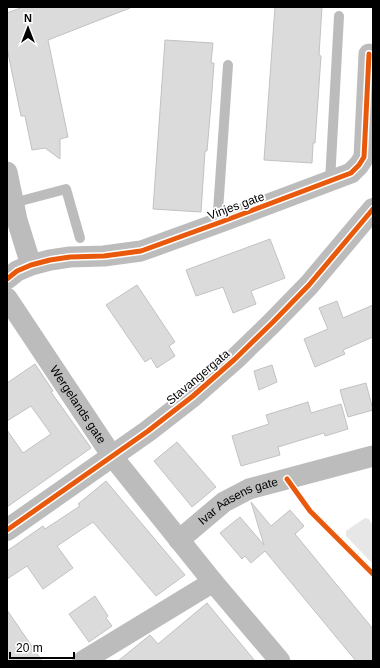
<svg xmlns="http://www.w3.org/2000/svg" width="380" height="668" viewBox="0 0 380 668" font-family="Arial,sans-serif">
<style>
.green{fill:#e7e7e7}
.building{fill:#dbdbdb;stroke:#c2c2c2}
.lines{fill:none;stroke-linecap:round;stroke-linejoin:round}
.service{stroke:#bcbcbc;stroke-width:10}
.minor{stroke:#bcbcbc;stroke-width:21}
.tertiary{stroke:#bcbcbc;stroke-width:22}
.cycleway-casing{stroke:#fff;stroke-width:8}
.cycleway{stroke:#e8590c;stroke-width:5}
.labels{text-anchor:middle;stroke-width:3.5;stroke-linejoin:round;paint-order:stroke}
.street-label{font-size:12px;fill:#000;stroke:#fff}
</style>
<rect width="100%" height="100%" fill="#fff"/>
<path class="green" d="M365,518L369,519L373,526V564L346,536V531Z"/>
<g class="building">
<path d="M23,7H130V8L48,40L68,137L60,139V159L45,148L32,150L25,116H21L7,48V13Z"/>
<path d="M275,7H322L319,55L321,56L315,143H313L312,163L264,160Z"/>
<path d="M165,40L213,43L211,63H214L211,104L207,151H205L201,212L153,209Z"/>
<path d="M270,239L285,278L251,291L256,304L233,313L223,287L196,296L186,270Z"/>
<path d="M137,285L175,342L169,346L175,356L157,368L151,358L145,362L106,305Z"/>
<path d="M337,301L343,318L373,305V337L343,350L345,354L315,367L304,339L328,329L319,308Z"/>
<path d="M35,364L53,391L51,392L91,448L7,507V430L23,453L51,434L31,406L7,421V383Z"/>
<path d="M272,365L277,382L259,390L254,371Z"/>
<path d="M366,383L373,410L348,417L340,390Z"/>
<path d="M308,402L311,413L341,404L348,429L325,436L324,433L278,447L280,455L241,466L232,436L269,424L266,415Z"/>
<path d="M177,442L216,487L192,507L154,461Z"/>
<path d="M106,481L185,575L156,596L93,522L57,546L73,568L43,589L27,566L7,579V551L43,526L45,529L80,506L78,504Z"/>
<path d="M251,502L271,526L290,510L304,526L295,534L373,629V661H356L265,551L251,563L245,556L242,559L220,533L240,517L264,545Z"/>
<path d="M95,596L108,616L106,618L112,626L89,642L69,614Z"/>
<path d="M207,603L255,661H118L150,635L158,644Z"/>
<path d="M7,610L42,661H7Z"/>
</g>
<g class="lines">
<g class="service">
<path d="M330,181L339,16"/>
<path d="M13,203L66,189L80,238"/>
<path d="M221,222L218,211L228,65"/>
</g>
<g class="minor">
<path d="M7,172L17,220L31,265"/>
<path d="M7,279L17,271L31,265L50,260L70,257L104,256L141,251L221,222L351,173L359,165L364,157L369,54"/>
<path id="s1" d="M7,298L112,456L213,582L280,661"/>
<path id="s2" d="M179,540L224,502L249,489L373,456"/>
<path d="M83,661L213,582"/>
</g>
<path class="tertiary" d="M7,530L148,431L193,396L235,359L273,322L309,285L373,209"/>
<defs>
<g id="cycleway">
<path d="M7,279L17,271L31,265L50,260L70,257L104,256L141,251L221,222L351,173L359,165L364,157L369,54"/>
<path d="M287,479L310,511L373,574"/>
<path d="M7,530L148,431L193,396L235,359L273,322L309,285L373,209"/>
</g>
</defs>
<use href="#cycleway" class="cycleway-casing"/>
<use href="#cycleway" class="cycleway"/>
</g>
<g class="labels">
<g class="street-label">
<text transform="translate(236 206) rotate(-20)" y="4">Vinjes gate</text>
<text transform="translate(198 377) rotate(-40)" y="4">Stavangergata</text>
<text dy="4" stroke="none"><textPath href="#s1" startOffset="128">Wergelands gate</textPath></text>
<text dy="4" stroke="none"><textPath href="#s2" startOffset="72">Ivar Aasens gate</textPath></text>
</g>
</g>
<rect width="380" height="668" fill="none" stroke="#000000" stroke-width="16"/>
<g transform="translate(28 28)" stroke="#ffffff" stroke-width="3" paint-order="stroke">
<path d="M0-3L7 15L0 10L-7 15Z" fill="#000000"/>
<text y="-6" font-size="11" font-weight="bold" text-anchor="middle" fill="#000000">N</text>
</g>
<path d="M10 652v6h64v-6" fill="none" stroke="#000000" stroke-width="2"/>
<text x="16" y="652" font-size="12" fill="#000000" stroke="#ffffff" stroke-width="3" paint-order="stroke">20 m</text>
</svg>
